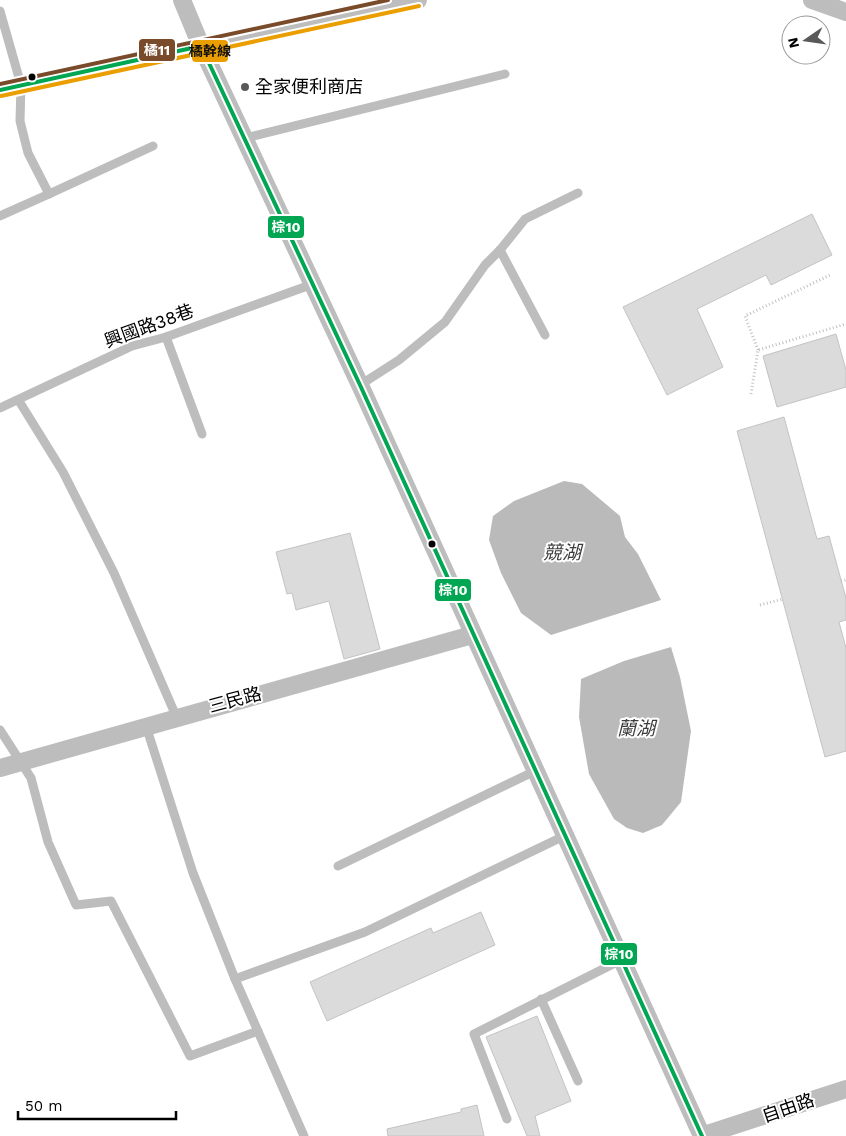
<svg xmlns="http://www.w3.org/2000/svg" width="846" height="1136" viewBox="0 0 846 1136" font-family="'Work Sans','Noto Sans TC',sans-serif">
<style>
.water{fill:#bababa}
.building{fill:#dbdbdb;stroke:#c3c3c3}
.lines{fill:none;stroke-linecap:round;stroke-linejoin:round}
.path{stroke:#c2c2c2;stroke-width:3;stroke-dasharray:1 2.5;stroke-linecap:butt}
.service{stroke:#bdbdbd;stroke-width:9}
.minor{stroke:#bdbdbd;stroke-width:18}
.bus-1-casing{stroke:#fff;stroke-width:8}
.bus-2-casing{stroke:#fff;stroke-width:8}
.bus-3-casing{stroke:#fff;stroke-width:8}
.bus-1{stroke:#00a651;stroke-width:4}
.bus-2{stroke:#eb9e00;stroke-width:4}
.bus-3{stroke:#7a4b2a;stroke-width:4}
.bus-dot{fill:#000;stroke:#fff;stroke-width:2}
.poi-dot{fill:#595959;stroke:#fff;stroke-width:2}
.labels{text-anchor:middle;stroke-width:4;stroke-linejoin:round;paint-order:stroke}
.poi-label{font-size:18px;fill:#000;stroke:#fff;text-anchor:start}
.street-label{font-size:18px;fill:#000;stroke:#fff}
.water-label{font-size:19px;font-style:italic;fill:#3d3d3d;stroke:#fff}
.line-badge{stroke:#fff;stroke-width:2}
.badge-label{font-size:14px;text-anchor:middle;font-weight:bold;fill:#fff}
.pale-badge-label{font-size:14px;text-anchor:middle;font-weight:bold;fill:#111}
</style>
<rect width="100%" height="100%" fill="#fff"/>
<g class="water">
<path d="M564,481L582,484L620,516L625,537L638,554L661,600L551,635L521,613L501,573L489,540L493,516L514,501Z"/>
<path d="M671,647L680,677L691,731L681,802L662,825L643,833L627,828L614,819L589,774L579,717L581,679L624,661Z"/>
</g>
<g class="building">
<path d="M812,214L832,255L771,285L766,275L697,309L723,367L667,395L623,307Z"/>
<path d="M836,334L846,370V387L777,407L763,356Z"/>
<path d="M784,417L817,539L829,536L846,598V620L839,622L846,648V751L825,757L737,431Z"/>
<path d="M350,533L380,649L344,659L329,601L296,610L292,593L287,594L276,552Z"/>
<path d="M481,912L495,945L327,1021L310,982L431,928L433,933Z"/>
<path d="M537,1016L571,1101L535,1116L540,1136H527L486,1037Z"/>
<path d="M477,1105L484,1136H388L387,1129L461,1112V1109Z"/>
</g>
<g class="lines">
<g class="path">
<path d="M758,350L745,316L832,274"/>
<path d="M751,394L758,350L846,324"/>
<path d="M841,581L846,580"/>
<path d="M760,605L783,599"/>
</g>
<g class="service">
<path d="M0,11L21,85L20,121L28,153L49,194L153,146"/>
<path d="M245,138L505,74"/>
<path d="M0,216L49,194"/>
<path d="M500,250L545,335"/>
<path d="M166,337L202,434"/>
<path d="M360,385L399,360L445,322L485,265L500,250L525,219L578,193"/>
<path d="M19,401L63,472L114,573L176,716"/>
<path d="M0,408L132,346L166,337L313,284"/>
<path d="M146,726L193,873L235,979L304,1136"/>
<path d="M0,730L31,778L48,842L76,905L111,901L190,1056L258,1031"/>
<path d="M338,866L535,771"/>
<path d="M235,979L365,932L564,836"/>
<path d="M541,999L578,1081"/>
<path d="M507,1119L474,1034L623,959"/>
</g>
<g class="minor">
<path d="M182,0L201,46L360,385L702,1136"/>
<path d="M812,0L846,12"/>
<path d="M0,90L418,0"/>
<path d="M0,768L472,635"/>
<path d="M701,1136L846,1089"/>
</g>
<defs>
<g id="bus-1">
<path d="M201,46L360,385L702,1136"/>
<path d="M0,90L201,46"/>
</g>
<path id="bus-2" d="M1,96L419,6"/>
<path id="bus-3" d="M0,84L388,0"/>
</defs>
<use href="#bus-1" class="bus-1-casing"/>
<use href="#bus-2" class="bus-2-casing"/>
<use href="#bus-3" class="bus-3-casing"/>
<use href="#bus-1" class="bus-1"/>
<use href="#bus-2" class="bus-2"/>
<use href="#bus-3" class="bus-3"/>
</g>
<g class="bus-dot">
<circle cx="32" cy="77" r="4.5"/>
<circle cx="432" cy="544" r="4.5"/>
</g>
<circle class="poi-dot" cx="245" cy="87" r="5"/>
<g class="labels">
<g class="poi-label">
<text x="255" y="93">全家便利商店</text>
</g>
<g class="street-label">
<text transform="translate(149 326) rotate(-20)" y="6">興國路38巷</text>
<text transform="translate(235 700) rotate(-15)" y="6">三民路</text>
<text transform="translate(788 1108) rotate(-19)" y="6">自由路</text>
</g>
<g class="water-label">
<text x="562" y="559">競湖</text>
<text x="636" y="735">蘭湖</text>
</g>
</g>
<g class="line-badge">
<rect x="138" y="38" width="38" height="24" rx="5" fill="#7a4b2a"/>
<rect x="191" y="39" width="38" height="24" rx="5" fill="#eb9e00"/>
<rect x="267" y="215" width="38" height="24" rx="5" fill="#00a651"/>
<rect x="434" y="578" width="38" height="24" rx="5" fill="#00a651"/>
<rect x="600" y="942" width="38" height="24" rx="5" fill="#00a651"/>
</g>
<g class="badge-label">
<text x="157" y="55">橘11</text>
<text x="286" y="232">棕10</text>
<text x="453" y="595">棕10</text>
<text x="619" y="959">棕10</text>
</g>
<g class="pale-badge-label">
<text x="210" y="56">橘幹線</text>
</g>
<g transform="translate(806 40) rotate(257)"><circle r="24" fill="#ffffff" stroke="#999999"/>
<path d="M0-4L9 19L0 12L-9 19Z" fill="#595959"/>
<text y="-8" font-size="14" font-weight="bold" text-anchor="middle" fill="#000000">N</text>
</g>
<path d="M18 1111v8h158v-8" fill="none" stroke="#000000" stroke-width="2.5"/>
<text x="25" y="1111" font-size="15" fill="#000000" stroke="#ffffff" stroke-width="4" paint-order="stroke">50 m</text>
</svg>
